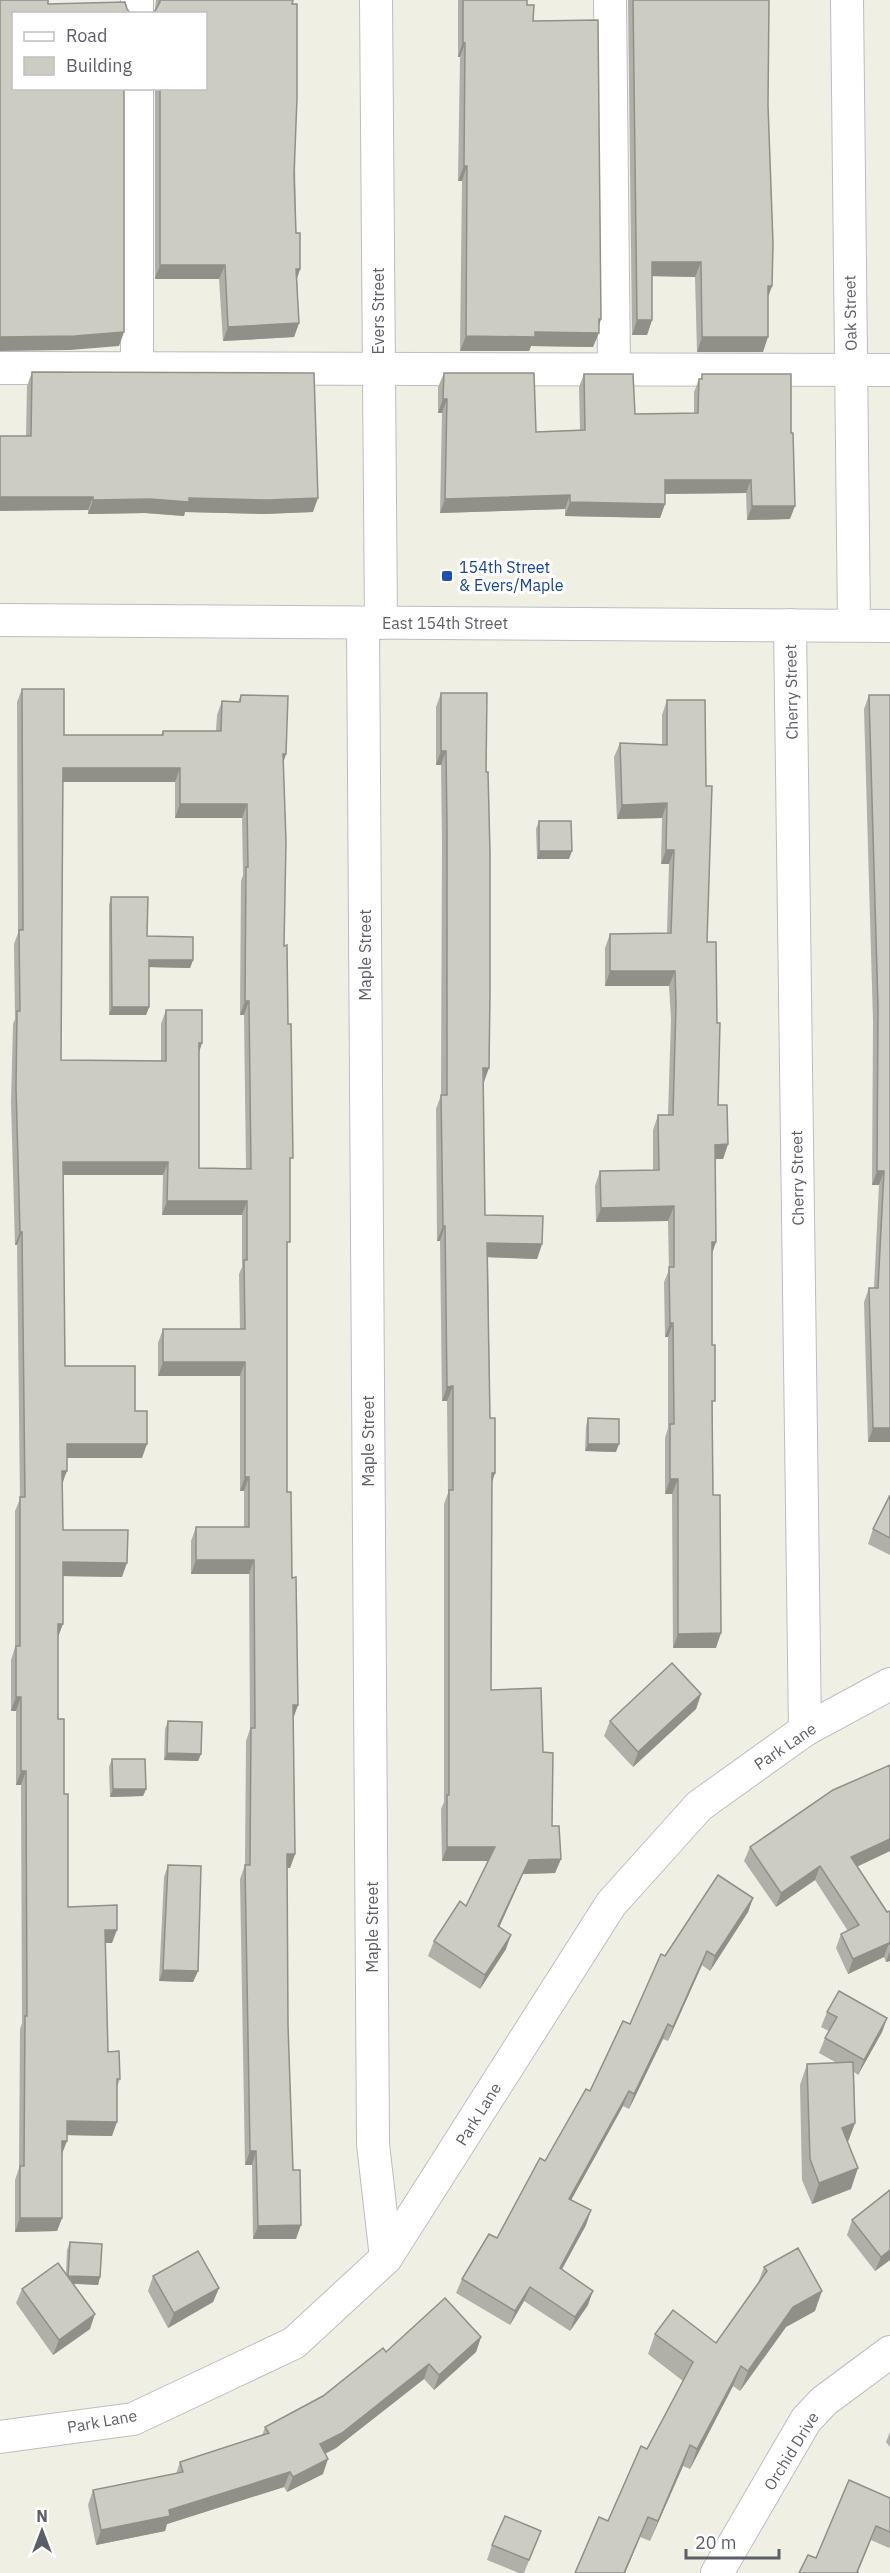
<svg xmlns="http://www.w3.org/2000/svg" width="890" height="2573" viewBox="0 0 890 2573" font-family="'IBM Plex Sans',sans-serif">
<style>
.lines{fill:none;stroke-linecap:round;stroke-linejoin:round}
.minor-casing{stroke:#bbbdc4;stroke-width:34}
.minor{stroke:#fff;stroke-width:32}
.wall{fill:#b0afa8;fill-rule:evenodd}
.shaded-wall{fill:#908f88}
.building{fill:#cdccc3;stroke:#908f88;stroke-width:1.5;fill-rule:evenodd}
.transit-dot{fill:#1a4fb4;stroke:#fff;stroke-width:2}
.labels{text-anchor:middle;stroke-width:6;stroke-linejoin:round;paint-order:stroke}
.street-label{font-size:16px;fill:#5c5f66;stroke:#fff}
.transit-label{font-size:16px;fill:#164399;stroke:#fff;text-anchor:start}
</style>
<rect width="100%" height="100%" fill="#f0efe4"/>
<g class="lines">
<defs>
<g id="minor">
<path d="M137,0V14"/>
<path d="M376,0L381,623"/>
<path d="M610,0L614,369"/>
<path d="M847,0L854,625"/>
<path d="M137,88V368"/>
<path d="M0,368L890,370"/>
<path d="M0,620L890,626"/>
<path d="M363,623L373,2144L386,2258"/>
<path d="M790,625L805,1730"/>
<path d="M0,2437L133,2419L294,2343L386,2258L611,1904L699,1806L805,1730L890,1684"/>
<path d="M717,2573L806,2420L824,2401L890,2352"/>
</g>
</defs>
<use href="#minor" class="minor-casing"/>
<use href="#minor" class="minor"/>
</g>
<g class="wall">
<path d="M156,0H293L296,233L300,269L297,279L299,323L294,337L223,341L219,279H155V88H206L155,9Z"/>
<path d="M458,0H527V5L533,21L601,319L593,347L531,346L529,351H460L462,181H458L460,57H458Z"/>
<path d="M628,0H769L768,105L772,286L768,296L763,352H697L695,277L652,276V320L647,335H632Z"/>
<path d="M32,372L313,512L263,514L185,512L184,516L145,513L88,514V510L26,436L27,386Z"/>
<path d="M444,373L536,432L580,430L579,387L584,374L635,414L694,413V392L699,379H701L702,374L790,519L747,520L746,493L665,494V504L660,518L565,516V509L440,513L442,413H438V387Z"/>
<path d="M22,689L64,735H161L163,731H216L217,715L222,701L238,702L241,695L286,754L283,764L284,946L288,1024L290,1166L287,1250V1492L298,1705L293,1718L295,1854L290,1868H287L288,2025L293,2170L296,2239H253L252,2165H245L240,1879L245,1865L246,1741L250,1729L249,1574H191V1541L196,1527H244V1491H240V1376H158V1343L163,1329H240L239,1274L242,1267V1215H162L163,1175H63L65,1366L135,1411L142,1458H67L63,1483V1530L122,1577L63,1576L58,1637V1719L64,1794L68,1907L112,1943H105L108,2052L120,2079L117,2087L112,2136L67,2135L62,2152V2218L57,2231L15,2232V2180L19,2168L20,2029L22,2023L21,1785H16V1711H11V1660L15,1647V1511L20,1499L17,1245H15L11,1102L13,1024L15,1019L14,944L18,933L17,702ZM63,782H175V818H242L243,875L241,881L240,1015H244L246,1169L199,1168V1053L202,1043L166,1010L161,1024V1061L61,1060Z"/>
<path d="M441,693L483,1082L485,1215L542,1244L537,1259L488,1257L490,1418L495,1473L492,1483L491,1690L543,1752L552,1826L561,1859L555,1873L523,1874L499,1927L506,1949L480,1989L428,1956L434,1941L466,1906L488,1861H442L441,1809L444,1802V1504L448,1493L447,1401H442L440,1241H437L436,1109L441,1095L442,842L441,765H436V707Z"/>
<path d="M869,695H890V1442H868L864,1302L869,1288H874L879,1185H872L873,1021L864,709Z"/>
<path d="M667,700L707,942L718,1105L728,1144L723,1159H716L712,1254L713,1495L716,1648H673L672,1494H665V1438L668,1428V1337H665L664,1282L669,1270L668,1221L596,1222L595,1186L600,1171L653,1170V1130L658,1115H668L671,1019L669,986H605V948L610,934L667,933L669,864H661L662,818L617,819L614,757L620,743L662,744V715Z"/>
<path d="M539,821L569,859H537L536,829Z"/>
<path d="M111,897L147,936L193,960L190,968L149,967V1007L146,1015H109V905Z"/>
<path d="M588,1418L616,1452L585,1451L586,1426Z"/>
<path d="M890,1495V1555L868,1544L873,1529Z"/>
<path d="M701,1694L696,1709L633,1767L604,1736L610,1721Z"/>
<path d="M168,1721L201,1754L198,1761L164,1760L165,1729Z"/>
<path d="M112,1759L146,1789L143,1796L110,1797L109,1767Z"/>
<path d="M750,1847L890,1851L857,1866L887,1912L890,1911V1961L886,1962L884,1957L848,1974L836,1948L841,1934L848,1931L815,1880L776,1907L744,1861Z"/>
<path d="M168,1865L198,1971L193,1982L159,1981L164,1877Z"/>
<path d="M753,1898L748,1912L710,1971L702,1965L668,2041L663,2039L629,2109L623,2106L571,2200L591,2210L586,2225L562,2269L588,2305L570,2331L524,2301L510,2325L456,2293L462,2279L497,2238L590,2091L630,2024L665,1956Z"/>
<path d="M827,2012L887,2018L882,2032L858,2075L854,2072L855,2123L848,2142L851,2189L812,2204L802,2180L800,2085L807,2064L837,2063L819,2053L825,2038L829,2031L821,2027Z"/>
<path d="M852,2220L890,2260L875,2271L847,2235Z"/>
<path d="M70,2242L100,2277L98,2285L73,2284L90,2329L53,2355L16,2303L22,2289L66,2274L67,2250Z"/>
<path d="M764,2267L815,2311L786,2327L740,2391L733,2386L690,2469L683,2466L650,2541L640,2537L625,2573H575L608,2521L683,2381L648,2354L655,2334L716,2343L758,2283Z"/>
<path d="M153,2276L219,2288L213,2302L168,2328L148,2291Z"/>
<path d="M481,2337L476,2352L434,2390L424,2379L336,2448L325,2454L323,2474L287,2492L284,2487L167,2524L165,2531L96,2545L88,2505L93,2490L176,2474L180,2462L262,2436L265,2427L323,2396L386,2352Z"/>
<path d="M890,2432V2447L886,2442Z"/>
<path d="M890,2498V2546L889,2548L871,2540L858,2572L816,2558Z"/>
<path d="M541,2531L524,2573H519L487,2560L492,2545Z"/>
</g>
<g class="shaded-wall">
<path d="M463,42L465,43L460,57H458Z"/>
<path d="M464,166H467L462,181H458Z"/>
<path d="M652,262H701L695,277L647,276Z"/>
<path d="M160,265H225L219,279H155Z"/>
<path d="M296,269H300L295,284Z"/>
<path d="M768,286H772L767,300Z"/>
<path d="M599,319H601L596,333H599L593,347L531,346L529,351H460L466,336L535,332Z"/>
<path d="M637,320H652L647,335H632Z"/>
<path d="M299,323L294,337L223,341L228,327Z"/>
<path d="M124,332L119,346L70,350L0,351V337Z"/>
<path d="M702,337H768L763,352H697Z"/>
<path d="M443,399H447L442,413H438Z"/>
<path d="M665,480H751L746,493L660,494Z"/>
<path d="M570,495L565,509L440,513L445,499Z"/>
<path d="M0,497H93L88,510L0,511Z"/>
<path d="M189,498H318L313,512L263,514L185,512L184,516L145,513L88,514L93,500Z"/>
<path d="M570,502L665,504L660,518L565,516Z"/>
<path d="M752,506H795L790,519L747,520Z"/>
<path d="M441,751H446L441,765H436Z"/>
<path d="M283,754H286L281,768Z"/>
<path d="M63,768H180L175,782H58Z"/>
<path d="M667,803L662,818L617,819L622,805Z"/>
<path d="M180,804H247L242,818H175Z"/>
<path d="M666,850H674L669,864H661Z"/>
<path d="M539,851H572L569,859H537Z"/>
<path d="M149,960H193L190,968L146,967Z"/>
<path d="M610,971H675L669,986H605Z"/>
<path d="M245,1001H249L244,1015H240Z"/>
<path d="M112,1007H149L146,1015H109Z"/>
<path d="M199,1043H202L197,1057Z"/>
<path d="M483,1068H489L484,1082Z"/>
<path d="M728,1144L723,1159H710L715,1145Z"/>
<path d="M63,1162H168L163,1175H58Z"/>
<path d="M877,1171H884L879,1185H872Z"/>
<path d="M167,1201H247L242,1215H162Z"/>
<path d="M674,1206L668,1221L596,1222L601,1208Z"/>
<path d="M443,1226H445L440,1241H437Z"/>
<path d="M20,1232H22L17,1245H15Z"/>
<path d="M712,1242H716L711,1257Z"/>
<path d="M487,1243L542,1244L537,1259L482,1257Z"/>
<path d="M670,1323H673L668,1337H665Z"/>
<path d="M163,1362H245L240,1376H158Z"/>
<path d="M453,1386L447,1401H442L447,1387Z"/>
<path d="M873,1428H890V1442H868Z"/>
<path d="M67,1444H147L142,1458H62Z"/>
<path d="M588,1444H619L616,1452L585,1451Z"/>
<path d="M62,1471H67L62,1484Z"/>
<path d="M492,1473H495L490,1487Z"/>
<path d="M245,1477H249L244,1491H240Z"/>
<path d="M670,1479H678L672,1494H665Z"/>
<path d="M196,1560H254L249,1574H191Z"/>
<path d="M63,1562L127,1563L122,1577L58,1576Z"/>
<path d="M58,1624H63L58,1637Z"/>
<path d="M721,1633L716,1648H673L678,1634Z"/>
<path d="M701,1694L696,1709L633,1767L638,1752Z"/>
<path d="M16,1697H21L16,1711H11Z"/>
<path d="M293,1705H298L293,1719Z"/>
<path d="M167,1753L201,1754L198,1761L164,1760Z"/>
<path d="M21,1771H26L21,1785H16Z"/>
<path d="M113,1789H146L143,1796L110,1797Z"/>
<path d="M890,1839V1851L846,1872L851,1857Z"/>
<path d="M447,1847H495L490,1861H442Z"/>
<path d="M287,1854H295L290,1868H282Z"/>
<path d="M561,1859L555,1873L523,1874L493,1941L498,1926L529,1860Z"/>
<path d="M820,1866L815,1880L776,1907L781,1893Z"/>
<path d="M753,1898L748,1912L710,1971L715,1956Z"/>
<path d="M105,1930H117L112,1943H100Z"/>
<path d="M511,1935L506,1949L480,1989L485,1975Z"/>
<path d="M889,1943L884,1957L848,1974L853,1959Z"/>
<path d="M707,1951L702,1965L668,2041L673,2027Z"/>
<path d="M890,1951V1961L886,1962Z"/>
<path d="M163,1970L198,1971L193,1982L159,1981Z"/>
<path d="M887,2018L882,2032L858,2075L864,2060Z"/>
<path d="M668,2024L663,2039L629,2109L634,2094Z"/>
<path d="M629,2091L623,2106L564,2213L569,2199Z"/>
<path d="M67,2121L117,2122L112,2136L62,2135Z"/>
<path d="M855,2123L847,2144L842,2128Z"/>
<path d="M62,2141H67L62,2154Z"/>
<path d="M250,2151H256L252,2165H245Z"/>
<path d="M858,2168L851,2189L812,2204L819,2183Z"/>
<path d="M591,2210L586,2225L555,2282L560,2268Z"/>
<path d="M20,2218H62L57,2231L15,2232Z"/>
<path d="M301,2225L296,2239H253L258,2226Z"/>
<path d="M890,2250V2260L875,2271L881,2257Z"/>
<path d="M68,2276L100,2277L98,2285L65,2283Z"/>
<path d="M530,2287L524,2301L510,2325L515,2311Z"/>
<path d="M219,2288L213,2302L168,2328L174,2313Z"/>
<path d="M593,2291L588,2305L570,2331L575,2317Z"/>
<path d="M822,2291L815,2311L786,2327L740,2391L748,2371L793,2307Z"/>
<path d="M95,2314L90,2329L53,2355L59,2340Z"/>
<path d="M481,2337L476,2352L434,2390L439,2375Z"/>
<path d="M429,2364L424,2379L336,2448L315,2459L320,2444Z"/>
<path d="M741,2366L733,2386L690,2469L697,2449Z"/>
<path d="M690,2445L683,2466L650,2541L658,2521Z"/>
<path d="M328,2459L323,2474L287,2492L293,2477Z"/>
<path d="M290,2472L284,2487L167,2524L165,2531L96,2545L101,2530L169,2510Z"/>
<path d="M648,2517L640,2537L625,2573H624Z"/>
</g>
<g class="building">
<path d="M0,0H48V4L125,2L127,9L131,14H14V88H124V332L75,336L0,337Z"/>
<path d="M160,0H293L292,4H297V98L294,175L296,233H300V269H296L299,323L228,327L225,265H160V88H206V14H153L160,2Z"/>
<path d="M463,0H527V5H534L533,21L598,20L601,319H599V333L535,332V337L466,336L467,166H464L465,43L463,42Z"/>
<path d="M633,0H769L768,105L773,243L772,286H768V337H702L701,262H652V320H637Z"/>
<path d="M32,372L314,373L318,498L268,500L189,498V502L150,499L93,500V497H0V436H31Z"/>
<path d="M444,373H534L536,432L585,430L584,374H633L635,414L698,413L699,379H702V374H791V433H793L795,506H752L751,480H665V504L570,502V495L445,499L447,399H443Z"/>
<path d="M22,689H64V735H163V731H221L222,701L240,702L241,695L288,696L286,754H283L286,841L284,946L287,945L288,1024H291L293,1158H290V1242H287V1492H291L292,1578L296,1577L298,1705H293L295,1854H287L288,2025L293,2170H300L301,2225L258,2226L256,2151H250L245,1865H250L251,1728H255L254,1560H196V1527H249V1477H245V1362H163V1329H245L244,1260H247V1201H167L168,1162H63L65,1366H135V1411H147V1444H67V1471H62L63,1530H128L127,1563L63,1562V1624H58V1719H64V1794H68V1907L117,1905V1930H105L108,2052L119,2051L120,2079H117V2122L67,2121V2141H62V2218H20V2166H24L25,2016H27L26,1771H21V1697H16V1646H20V1497H25L22,1232H20L16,1088L17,1011H20L19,930H23ZM63,768H180V804H247L248,867H246L245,1001H249L251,1169L199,1168V1043H202V1010H166V1061L61,1060Z"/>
<path d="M441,693H487L486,772H488L490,853V993L489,1068H483L485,1215L543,1216L542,1244L487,1243L490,1418H495V1473H492L491,1690L541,1688L543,1752L553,1753L552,1826H559L561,1859L529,1860L498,1926L511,1935L485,1975L434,1941L460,1901L466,1906L495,1847H447V1795H449V1490H453V1386L447,1387L445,1226H443L441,1095H447V828L446,751H441Z"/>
<path d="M869,695H890V1428H873L869,1288H878L884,1171H877L878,1007Z"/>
<path d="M667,700H705L706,786H712L707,942H716L717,1023H720L718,1105H727L728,1144L715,1145L716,1242H712V1345H715V1401H712L713,1495H720L721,1633L678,1634V1479H670V1424H674L673,1323H670L669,1267H674V1206L601,1208L600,1171L659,1170L658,1115H673L676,1005L675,971H610V934L671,933L674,850H666L667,803L622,805L620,743L667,745Z"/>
<path d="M539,821H571L572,851H539Z"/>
<path d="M111,897H148L147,936L193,937V960H149V1007H112Z"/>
<path d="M588,1418L619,1419V1444H588Z"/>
<path d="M890,1495V1538L873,1529Z"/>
<path d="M672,1663L701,1694L638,1752L610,1721Z"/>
<path d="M168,1721L202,1722L201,1754L167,1753Z"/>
<path d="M112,1759H145L146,1789H113Z"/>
<path d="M890,1765V1839L851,1857L887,1912L890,1911V1945L889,1943L853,1959L841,1934L859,1925L820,1866L781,1893L750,1847L833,1790Z"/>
<path d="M168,1865L201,1866L198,1971L163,1970Z"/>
<path d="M718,1875L753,1898L715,1956L707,1951L673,2027L668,2024L634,2094L629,2091L569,2199L591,2210L560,2268L593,2291L575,2317L530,2287L515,2311L462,2279L489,2234L497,2238L540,2158L545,2161L586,2089L590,2091L623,2021L630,2024L661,1954L665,1956Z"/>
<path d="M839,1991L887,2018L864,2060L825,2038L837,2017L827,2012Z"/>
<path d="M853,2062L855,2123L842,2128L858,2168L819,2183L810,2159L807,2064Z"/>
<path d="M890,2190V2250L881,2257L852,2220Z"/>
<path d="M70,2242L102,2244L100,2277L68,2276Z"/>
<path d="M798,2248L822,2291L793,2307L748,2371L741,2366L697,2449L690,2445L658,2521L648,2517L624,2573H575L599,2517L608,2521L641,2446L647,2449L693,2362L655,2334L673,2310L716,2343L767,2271L764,2267Z"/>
<path d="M198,2251L219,2288L174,2313L153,2276Z"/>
<path d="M58,2263L95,2314L59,2340L22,2289Z"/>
<path d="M445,2298L481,2337L439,2375L429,2364L342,2433L320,2444L328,2459L293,2477L290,2472L169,2510L170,2516L101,2530L93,2490L183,2472L180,2462L269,2433L265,2427L323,2396L383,2348L386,2352Z"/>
<path d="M849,2480L890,2498V2532L876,2526L857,2572L859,2573H799L808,2555L816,2558Z"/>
<path d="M505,2516L541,2531L529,2560L492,2545Z"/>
</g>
<rect class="transit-dot" x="441" y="570" width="12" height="12" rx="3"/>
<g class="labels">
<g class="street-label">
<text transform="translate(378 311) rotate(-90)" y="6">Evers Street</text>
<text transform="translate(850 313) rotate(-91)" y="6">Oak Street</text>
<text x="445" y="629">East 154th Street</text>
<text transform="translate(791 692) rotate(-91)" y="6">Cherry Street</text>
<text transform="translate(365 955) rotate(-90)" y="6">Maple Street</text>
<text transform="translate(797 1178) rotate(-91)" y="6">Cherry Street</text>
<text transform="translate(368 1441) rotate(-90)" y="6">Maple Street</text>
<text transform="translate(785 1746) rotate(-34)" y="6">Park Lane</text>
<text transform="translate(372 1927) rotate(-90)" y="6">Maple Street</text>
<text transform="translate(478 2114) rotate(-58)" y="6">Park Lane</text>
<text transform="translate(102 2421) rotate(-10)" y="6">Park Lane</text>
<text transform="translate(791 2451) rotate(-58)" y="6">Orchid Drive</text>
</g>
<g class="transit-label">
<text x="459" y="573">154th Street<tspan x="459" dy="18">&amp; Evers/Maple</tspan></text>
</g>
</g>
<rect x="12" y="12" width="195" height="78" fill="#ffffff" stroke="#bebfc2" stroke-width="1.5"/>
<rect x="24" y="32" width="30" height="9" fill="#ffffff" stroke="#bebfc2" stroke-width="1.5"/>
<text x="66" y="42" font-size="18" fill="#5c5f66">Road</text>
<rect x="24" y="57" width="30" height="18" fill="#cdccc3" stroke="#bebfc2" stroke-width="1.5"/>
<text x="66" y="72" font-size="18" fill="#5c5f66">Building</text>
<g transform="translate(42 2531)" stroke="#ffffff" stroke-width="4.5" paint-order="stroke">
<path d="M0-4.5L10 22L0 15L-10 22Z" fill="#5c5f66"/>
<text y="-9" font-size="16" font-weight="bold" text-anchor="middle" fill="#5c5f66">N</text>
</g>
<path d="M686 2549v9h93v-9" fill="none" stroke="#5c5f66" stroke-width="3"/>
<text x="695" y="2549" font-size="18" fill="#5c5f66" stroke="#ffffff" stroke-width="4.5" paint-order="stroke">20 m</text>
</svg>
